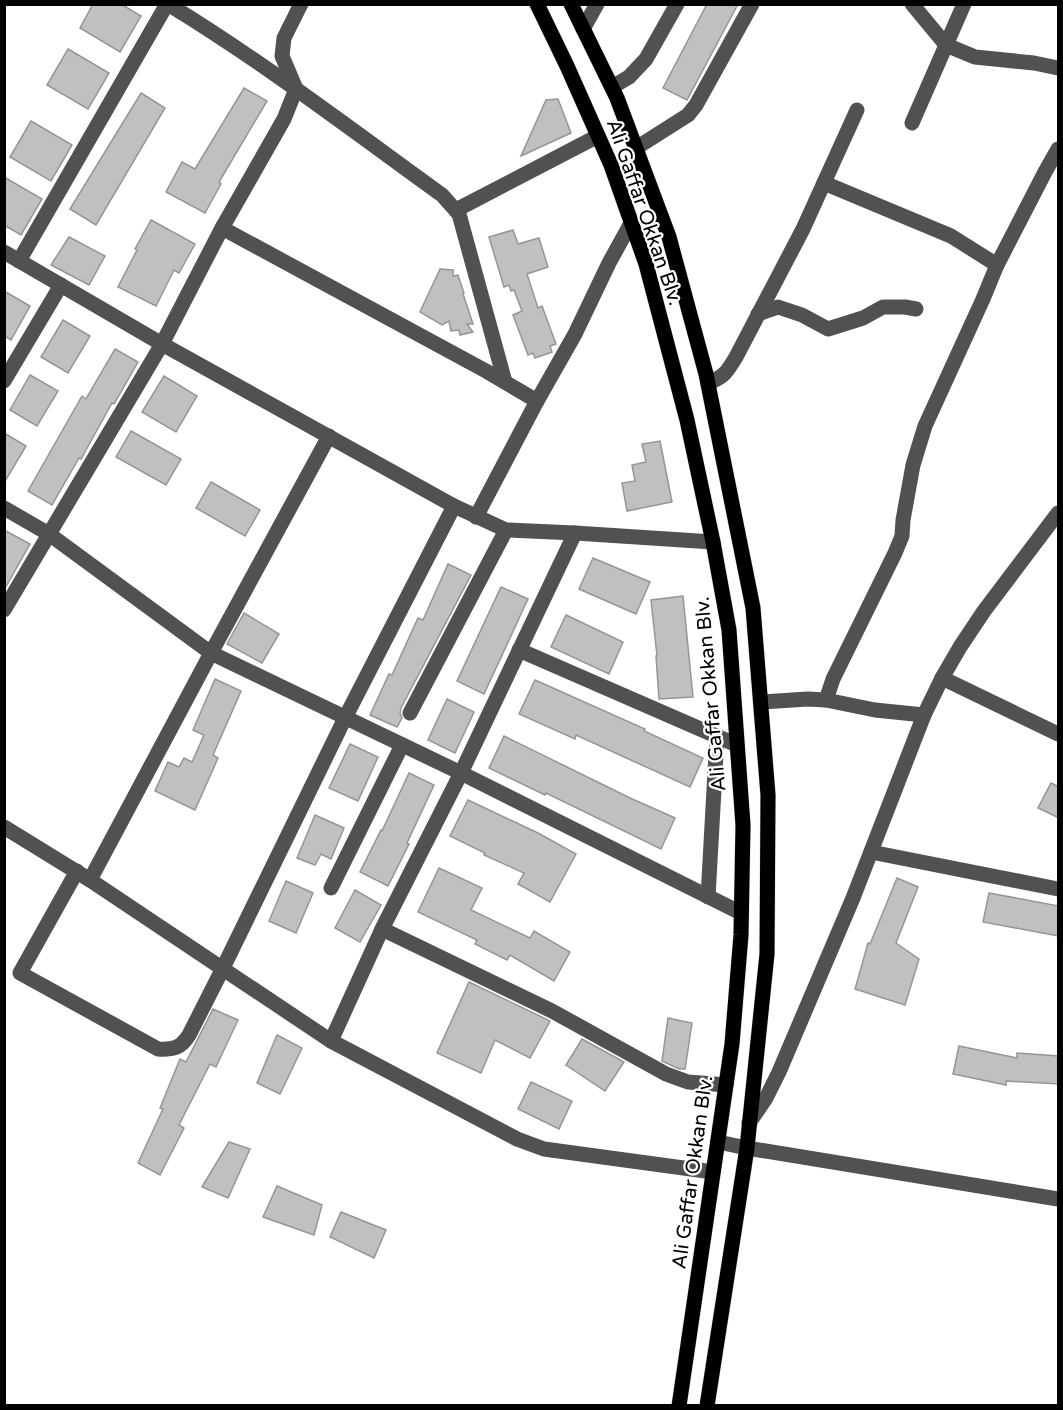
<svg xmlns="http://www.w3.org/2000/svg" width="1063" height="1410" viewBox="0 0 1063 1410" font-family="'Varela Round',sans-serif">
<style>
.building{fill:#c0c0c0;stroke:#959595;stroke-width:1.5}
.lines{fill:none;stroke-linecap:round;stroke-linejoin:round}
.major-casing{stroke:#dbdbdb;stroke-width:16}
.minor{stroke:#515151;stroke-width:15}
.major{stroke:#000;stroke-width:15}
.labels{text-anchor:middle;stroke-width:4.5;stroke-linejoin:round;paint-order:stroke}
.street-label{font-size:20px;fill:#000;stroke:#fff}
</style>
<rect width="100%" height="100%" fill="#fff"/>
<g class="building">
<path d="M93,4H121L141,16L120,52L80,28Z"/>
<path d="M707,4H738L687,100L663,88Z"/>
<path d="M68,49L109,73L88,109L47,85Z"/>
<path d="M244,88L267,101L219,182L221,184L205,213L166,192L182,162L195,169Z"/>
<path d="M141,93L165,108L96,225L70,209Z"/>
<path d="M558,99L571,133L521,156L546,100Z"/>
<path d="M31,121L72,145L51,181L10,157Z"/>
<path d="M4,177L42,199L21,235L4,225Z"/>
<path d="M151,220L195,244L179,273L174,270L156,306L118,287L137,250L135,249Z"/>
<path d="M513,230L518,244L539,238L548,267L527,274L538,308L542,306L556,344L550,346L552,352L535,358L533,353L528,355L513,315L522,311L514,290L511,291L509,285L504,287L489,237Z"/>
<path d="M69,237L105,256L89,285L51,265Z"/>
<path d="M440,269L453,270V276L458,275L464,293L463,294L473,324H467L473,332L460,335L459,330L451,331L449,321L442,325L420,312Z"/>
<path d="M4,291L30,306L11,340L4,336Z"/>
<path d="M63,320L90,336L68,373L41,357Z"/>
<path d="M115,349L138,362L114,404L112,403L81,459L79,458L52,505L28,491L82,396L86,399Z"/>
<path d="M30,375L58,391L37,426L10,410Z"/>
<path d="M164,376L197,396L176,432L142,412Z"/>
<path d="M131,431L181,459L166,485L116,457Z"/>
<path d="M4,433L26,446L4,483Z"/>
<path d="M660,441L672,502L627,511L622,483L635,481L632,465L646,462L642,444Z"/>
<path d="M211,482L260,510L245,536L196,508Z"/>
<path d="M4,530L30,544L4,590Z"/>
<path d="M593,558L650,582L636,614L579,589Z"/>
<path d="M448,564L471,575L401,708L400,713L402,718L397,727L370,715L389,674L392,675L418,618L423,620Z"/>
<path d="M501,587L528,599L484,694L457,681Z"/>
<path d="M683,596L693,697L659,699L656,656H657L651,600Z"/>
<path d="M244,613L279,634L262,663L227,644Z"/>
<path d="M566,615L623,642L609,674L551,647Z"/>
<path d="M215,679L241,691L213,755L218,758L195,810L155,791L168,762L179,767L184,758L192,762L204,735L193,730Z"/>
<path d="M535,680L645,729L644,731L703,758L690,787L576,735L575,739L519,714Z"/>
<path d="M447,699L474,712L455,753L428,740Z"/>
<path d="M504,736L630,798L675,818L661,849L546,793L545,795L489,768Z"/>
<path d="M350,744L378,757L358,801L329,788Z"/>
<path d="M409,773L434,785L407,843L409,844L388,886L360,872L381,830L382,831Z"/>
<path d="M1051,783L1059,787V818L1038,808Z"/>
<path d="M468,800L538,833L576,854L550,902L518,884L524,873L484,855L485,853L450,836Z"/>
<path d="M315,815L344,828L331,859L321,854L315,865L297,858Z"/>
<path d="M439,868L482,888L471,910L530,938L534,931L570,952L554,981L510,955L507,960L475,944L477,940L418,912Z"/>
<path d="M897,878L918,887L896,943L919,959L905,1005L855,989L868,943L870,944Z"/>
<path d="M286,881L313,893L296,933L269,921Z"/>
<path d="M355,890L381,905L360,942L335,928Z"/>
<path d="M989,893L1059,906V936L983,922Z"/>
<path d="M469,982L550,1021L530,1058L495,1040L481,1073L437,1053Z"/>
<path d="M213,1009L238,1020L216,1067L210,1064L179,1125L184,1128L160,1175L138,1163L163,1109L160,1108L180,1059L186,1062Z"/>
<path d="M668,1018L692,1023L685,1069H679L662,1061Z"/>
<path d="M277,1035L302,1048L280,1094L257,1083Z"/>
<path d="M582,1039L624,1062L605,1091L566,1065Z"/>
<path d="M959,1046L1017,1058V1053L1059,1056V1084L1006,1081V1085L953,1074Z"/>
<path d="M531,1082L572,1101L559,1129L518,1109Z"/>
<path d="M229,1142L250,1149L228,1198L202,1187Z"/>
<path d="M277,1186L322,1205L314,1235L263,1217Z"/>
<path d="M341,1212L386,1230L374,1258L330,1237Z"/>
</g>
<g class="lines">
<defs>
<g id="major">
<path d="M537,4L567,66L611,165L646,264L687,420L713,542L729,630L743,825L741,935L732,1044L679,1406"/>
<path d="M571,4L617,98L669,237L706,374L753,608L768,795L767,954L747,1148L707,1406"/>
</g>
</defs>
<use href="#major" class="major-casing"/>
<g class="minor">
<path d="M168,4C263,62 352,130 442,195L459,214L505,382"/>
<path d="M912,4L946,45L975,57L1034,63L1058,68"/>
<path d="M583,29L597,4"/>
<path d="M612,87L629,77L646,59L677,4"/>
<path d="M912,123L964,4"/>
<path d="M636,148L688,115L696,105L752,4"/>
<path d="M824,183L951,236L997,265"/>
<path d="M456,210L598,136"/>
<path d="M222,228L486,371L537,401"/>
<path d="M4,252L162,344L454,506L506,530L575,533L713,542"/>
<path d="M19,261L167,4"/>
<path d="M758,314L778,307L802,315L828,329L863,318L883,307H905L916,309"/>
<path d="M4,381L61,285"/>
<path d="M708,383C724,377 727,372 736,357L803,229L857,110"/>
<path d="M4,508L49,534L211,653L461,773L741,913"/>
<path d="M476,517L537,401L575,334L609,263L631,223"/>
<path d="M4,610L162,344L222,228L284,119L296,89L282,56L284,38L301,4"/>
<path d="M519,650L737,745"/>
<path d="M942,678L1058,734"/>
<path d="M826,700L833,679L895,553L902,536L903,520L913,465L925,426L983,299L997,265L1045,172L1058,149"/>
<path d="M761,702L808,699L826,700L875,710L924,715"/>
<path d="M410,713L506,530"/>
<path d="M4,827L90,880L331,1041L517,1139L544,1149L713,1172"/>
<path d="M871,852L1058,889"/>
<path d="M77,871L20,973L158,1049C173,1050 181,1048 189,1035L223,968L345,718L454,506"/>
<path d="M90,880L211,653L329,436"/>
<path d="M331,888L402,745"/>
<path d="M708,897L717,736"/>
<path d="M382,929L552,1011L666,1074L688,1082L726,1085"/>
<path d="M331,1041L382,929L461,773L575,533"/>
<path d="M749,1123L766,1098L779,1072L853,898L924,715L942,678L960,647L984,611L1058,513"/>
<path d="M718,1142L747,1148L1058,1199"/>
</g>
<use href="#major" class="major"/>
</g>
<g class="labels">
<g class="street-label">
<text transform="translate(645 212) rotate(71)" y="7">Ali Gaffar Okkan Blv.</text>
<text transform="translate(710 694) rotate(-95)" y="7">Ali Gaffar Okkan Blv.</text>
<text transform="translate(692 1172) rotate(-82)" y="7">Ali Gaffar Okkan Blv.</text>
</g>
</g>
<rect width="1063" height="1410" fill="none" stroke="#000000" stroke-width="12"/>
</svg>
